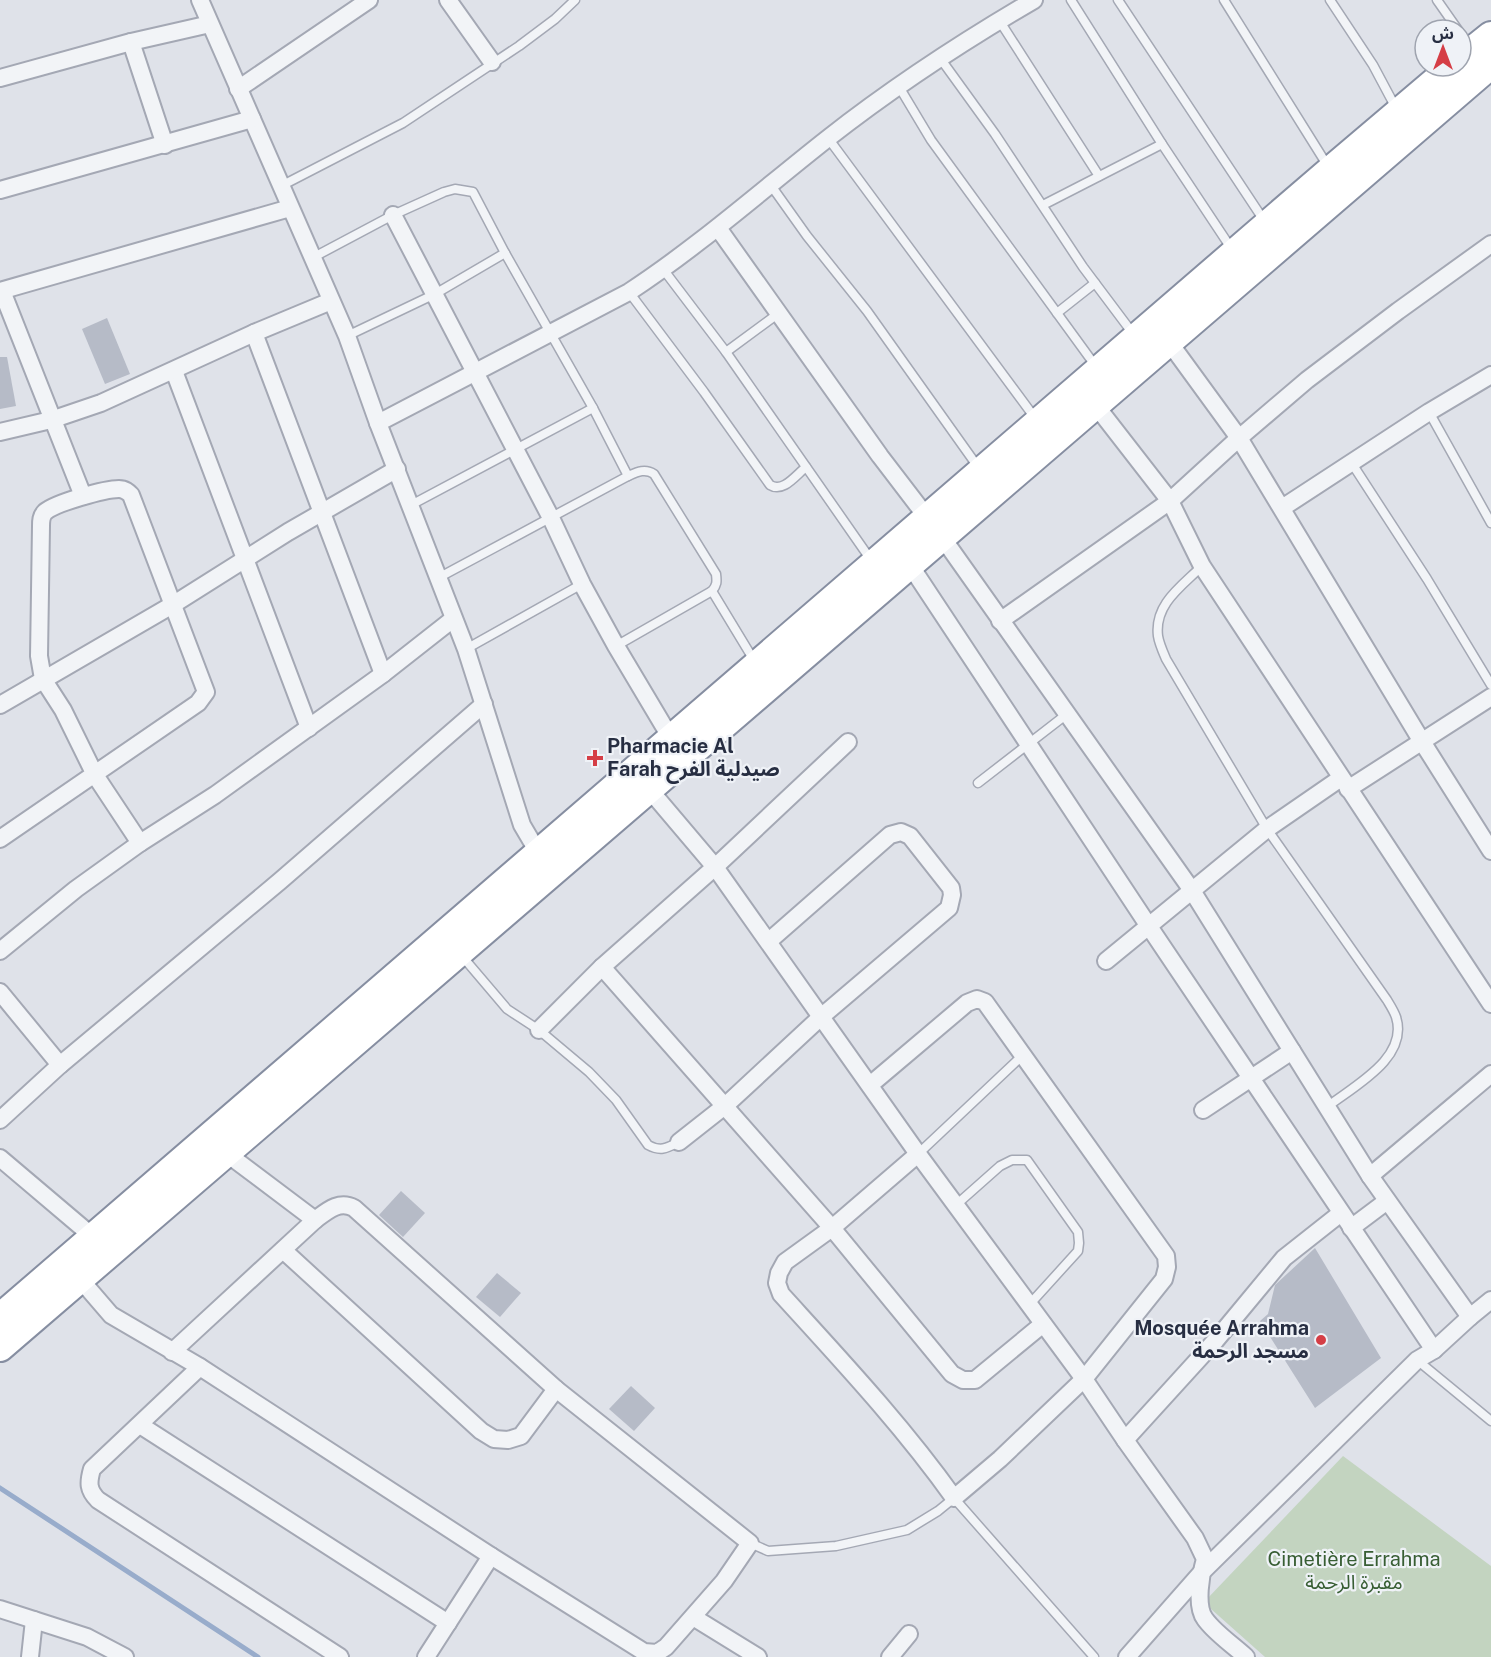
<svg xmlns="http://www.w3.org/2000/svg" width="1491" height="1657" viewBox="0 0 1491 1657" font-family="'Public Sans','Noto Sans Arabic',sans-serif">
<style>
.green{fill:#c3d4c0}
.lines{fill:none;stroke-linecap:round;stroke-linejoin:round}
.stream{stroke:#98accb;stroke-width:5}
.building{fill:#b6bbc7}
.service-casing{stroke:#a4a8b4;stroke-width:11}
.minor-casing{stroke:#a4a8b4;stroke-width:20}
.trunk-casing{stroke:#868ea1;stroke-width:32}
.service{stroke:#f2f4f7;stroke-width:8}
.minor{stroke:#f2f4f7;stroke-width:16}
.trunk{stroke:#fff;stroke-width:28}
.poi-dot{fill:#d53e46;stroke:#eff2f7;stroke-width:2}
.labels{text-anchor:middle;stroke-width:4.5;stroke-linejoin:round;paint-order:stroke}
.poi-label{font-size:20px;font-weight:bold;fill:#272e42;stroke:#eff2f7;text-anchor:start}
.park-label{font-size:20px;fill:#385e34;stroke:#eff2f7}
</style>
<rect width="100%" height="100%" fill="#dfe2e9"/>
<path class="green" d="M1343,1456L1491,1566V1657H1265L1211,1609L1206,1600Z"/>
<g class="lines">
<path class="stream" d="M0,1488L258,1657"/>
</g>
<g class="building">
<path d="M107,318L130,374L105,384L82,329Z"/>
<path d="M0,357H7L16,406L0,409Z"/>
<path d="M401,1191L425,1213L403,1237L379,1215Z"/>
<path d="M1315,1248L1381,1358L1315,1408L1260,1321L1268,1314L1275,1285Z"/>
<path d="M497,1273L521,1293L500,1317L476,1297Z"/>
<path d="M631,1386L655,1408L634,1431L609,1409Z"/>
</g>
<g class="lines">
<defs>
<g id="service">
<path d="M1071,0L1162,144L1233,251"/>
<path d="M1118,0L1265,222"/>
<path d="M1224,0L1329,168"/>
<path d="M1330,0L1373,65L1397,110"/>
<path d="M1437,0L1458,30"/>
<path d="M999,20L1099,176"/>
<path d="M940,58L995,134L1083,267L1134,335"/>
<path d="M898,85L931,140L1097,368"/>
<path d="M828,138L1035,418"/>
<path d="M770,184L807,236L867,311L978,467"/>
<path d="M281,186L403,123L519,46L555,19L575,0"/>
<path d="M1043,205L1162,144"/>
<path d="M312,258L393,215L444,192L455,189L473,192L505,253L593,408L628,476"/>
<path d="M663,269L726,352L871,560"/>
<path d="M629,292L704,392L770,485C783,493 795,476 806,467"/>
<path d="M1057,313L1095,283"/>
<path d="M347,336L435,294L505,253"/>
<path d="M726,352L779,313"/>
<path d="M1429,412L1491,523"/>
<path d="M1351,462L1427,579L1491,685"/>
<path d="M411,505L593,408"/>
<path d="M1202,566C1182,586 1154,604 1158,636C1159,643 1163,652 1166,659L1267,829L1387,1000C1390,1005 1394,1011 1396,1017C1409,1058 1354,1086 1327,1107"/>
<path d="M438,578L628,476C637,472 645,468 654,474L716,574C717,582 717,585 712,591L616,646"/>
<path d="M712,591L755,662"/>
<path d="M466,649L582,584"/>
<path d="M978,783L1067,714"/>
<path d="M462,956L507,1009L539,1030L589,1072L616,1100L648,1145C661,1152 667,1148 679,1142"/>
<path d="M918,1154L1023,1055"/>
<path d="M956,1205L1000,1166L1012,1160H1027L1078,1232L1079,1243L1078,1251L1029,1305"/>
<path d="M1417,1360L1491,1421"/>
<path d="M750,1543L768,1551L836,1546L907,1530L938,1511L954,1498L1094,1657"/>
</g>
<g id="minor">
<path d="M200,0L347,336L378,423L466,649L522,825L542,859"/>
<path d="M448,0L492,62"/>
<path d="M131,42L165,145"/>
<path d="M0,78L131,42L210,24"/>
<path d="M238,89L369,0"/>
<path d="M0,190L252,119"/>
<path d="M393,215L551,518L582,584L616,646L672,740"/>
<path d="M718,228L880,456L942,537L1191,889L1370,1176L1470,1317L1491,1300"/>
<path d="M0,291L290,208"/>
<path d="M2,291L83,496"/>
<path d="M254,333L383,674"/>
<path d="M1169,342L1239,438L1421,740L1491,851"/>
<path d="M174,371L309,728"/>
<path d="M1090,398L1170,501L1202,566L1491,1004"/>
<path d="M378,423L629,292C699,246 761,191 827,139C892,88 962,42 1034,0"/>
<path d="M0,432L51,420L101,403L254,333L331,301"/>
<path d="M1282,508L1429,412L1491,375"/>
<path d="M910,565L1148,925L1434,1350"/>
<path d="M1000,621L1170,501L1239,438L1307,380L1398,311L1491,244"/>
<path d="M0,705L174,604L288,532L397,469"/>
<path d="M643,782L715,867L918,1154L1084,1379L1125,1440L1216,1340L1284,1258L1341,1213"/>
<path d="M1348,789L1491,697"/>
<path d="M0,839L198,703L206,692L131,495C128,492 125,489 119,489C105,489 55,503 45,512C41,516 41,521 41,526L39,656L43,679L63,710L95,775L140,843"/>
<path d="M0,951L76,889L140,843L215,795L383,674L453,619"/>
<path d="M1106,961L1267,829L1341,778"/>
<path d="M602,967L832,1228L952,1374L963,1380H975L1043,1324"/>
<path d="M0,992L60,1065"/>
<path d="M539,1030L602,967L715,867L848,742"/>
<path d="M870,1085L967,1003L977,999L985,1002L1166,1256L1167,1267L1164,1279L1084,1379L1000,1459L954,1498C902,1425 841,1360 781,1294L777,1283L779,1273L785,1262L832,1228L918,1154"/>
<path d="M1203,1110L1292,1051"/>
<path d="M0,1120L60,1065L280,881L484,704"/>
<path d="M679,1142L726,1105L822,1016L949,908L952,895L951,888L910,836L901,832L890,835L769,941"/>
<path d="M0,1158L98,1241"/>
<path d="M1370,1176L1491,1074"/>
<path d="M1351,1228L1387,1201"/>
<path d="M283,1250L481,1431L494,1439L508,1440L521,1436L556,1389"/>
<path d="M80,1279L111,1315L200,1367L491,1556L644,1652L657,1653L666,1647L724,1581L750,1543L556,1389L354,1208C339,1200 327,1211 315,1220"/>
<path d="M172,1352L315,1220L226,1153"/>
<path d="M200,1367L92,1469C88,1483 88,1490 98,1500L340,1657"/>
<path d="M140,1425L448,1623"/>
<path d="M1125,1440L1195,1538L1205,1559C1201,1573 1195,1606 1205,1619C1215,1633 1233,1645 1246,1657"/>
<path d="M0,1609L87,1637L125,1657"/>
<path d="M693,1617L758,1657"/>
<path d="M30,1657L34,1620"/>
<path d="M426,1657L491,1556"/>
<path d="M890,1657L909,1634"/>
<path d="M1127,1657L1201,1573L1417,1360L1434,1350L1470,1317"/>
</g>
<g id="trunk">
<path d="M1461,60L1491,36"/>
<path d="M0,1318L1330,171L1454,66"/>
<path d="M0,1347L1491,64"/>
</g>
</defs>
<use href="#service" class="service-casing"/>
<use href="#minor" class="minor-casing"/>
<use href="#trunk" class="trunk-casing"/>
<use href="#service" class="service"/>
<use href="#minor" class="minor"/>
<use href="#trunk" class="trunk"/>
</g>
<g class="poi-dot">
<path d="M592 749h6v6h6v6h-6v6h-6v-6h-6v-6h6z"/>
<circle cx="1321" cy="1340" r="6"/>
</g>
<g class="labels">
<g class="poi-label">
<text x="607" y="753">Pharmacie Al<tspan x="607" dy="23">Farah صيدلية الفرح</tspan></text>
<text x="1309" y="1335" text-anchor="end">Mosquée Arrahma<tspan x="1309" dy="23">مسجد الرحمة</tspan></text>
</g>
<g class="park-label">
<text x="1354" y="1566">Cimetière Errahma<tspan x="1354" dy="23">مقبرة الرحمة</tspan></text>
</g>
</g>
<g transform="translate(1443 48)"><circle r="28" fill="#eff2f7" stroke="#9fa4af" stroke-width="1.5"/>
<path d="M0-4.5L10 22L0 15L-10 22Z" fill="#d53e46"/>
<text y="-9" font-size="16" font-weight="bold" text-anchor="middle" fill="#272e42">ش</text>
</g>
</svg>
